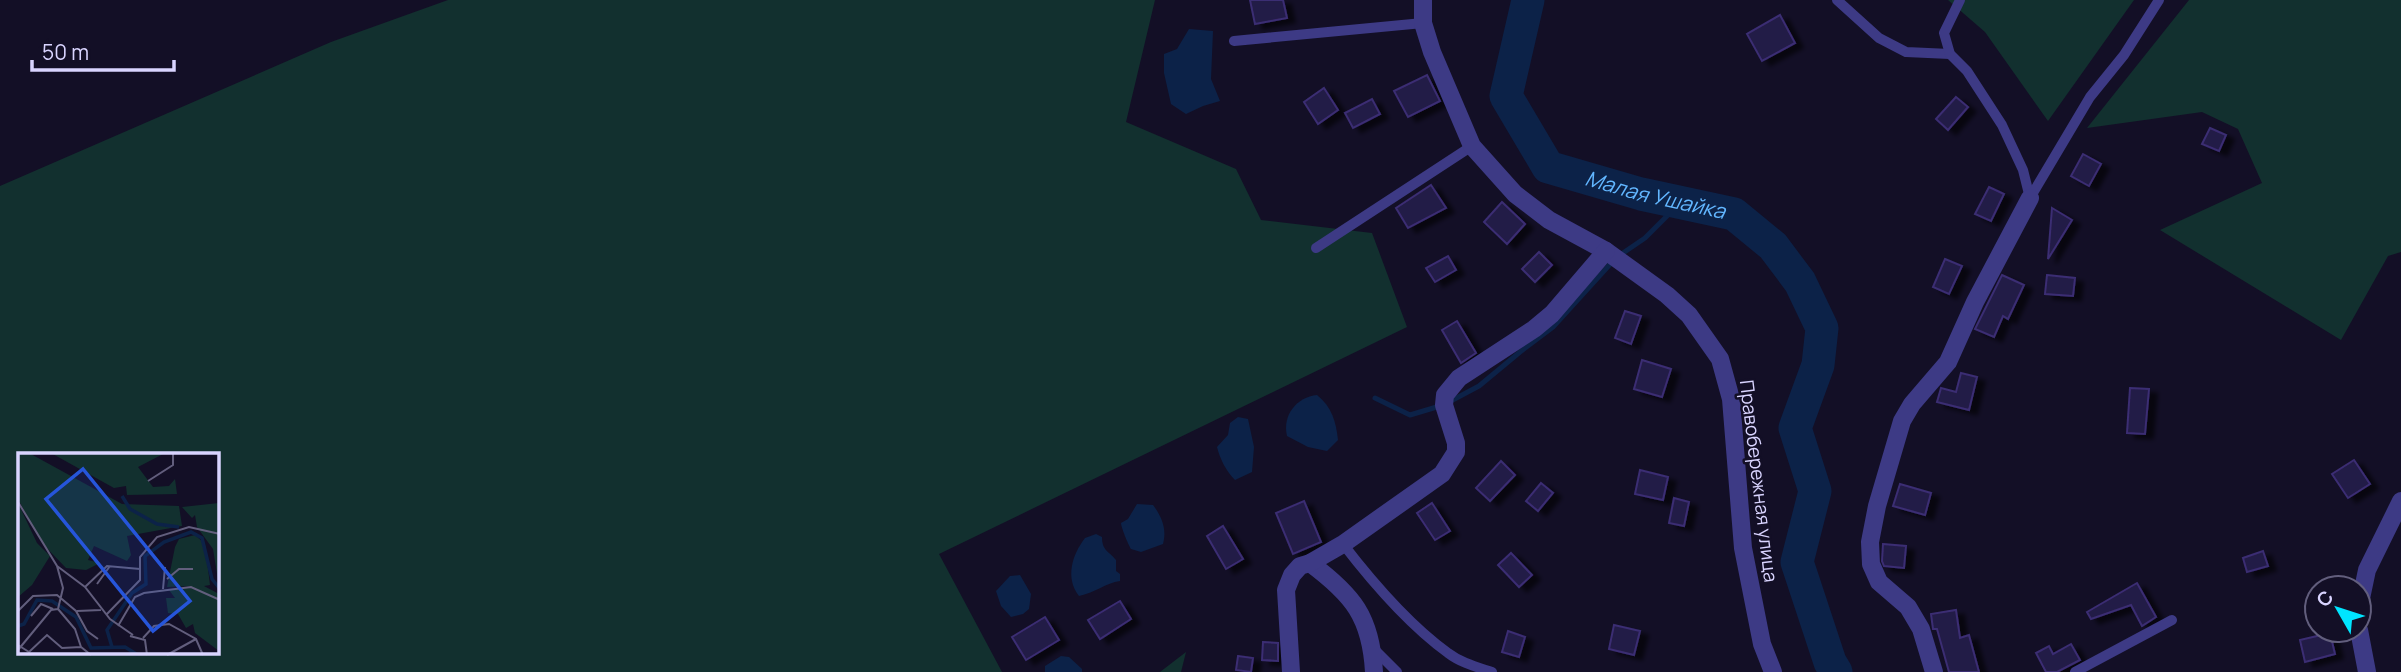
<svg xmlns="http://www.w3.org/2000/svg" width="2401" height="672" viewBox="0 0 2401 672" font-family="Manrope,sans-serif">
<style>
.green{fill:#12302f;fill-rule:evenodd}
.water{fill:#0c2248}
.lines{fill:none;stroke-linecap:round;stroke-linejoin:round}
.stream{stroke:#0c2248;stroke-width:5}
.river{stroke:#0c2248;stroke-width:33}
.building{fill:#241b47;stroke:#3b2d73;stroke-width:2;filter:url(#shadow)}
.lane{stroke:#3d3a85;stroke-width:10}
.street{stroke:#3d3a85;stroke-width:18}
.labels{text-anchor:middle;stroke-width:5;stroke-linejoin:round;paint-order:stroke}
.street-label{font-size:19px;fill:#d9d4ff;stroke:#130f26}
.water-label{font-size:21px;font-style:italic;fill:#62b6ff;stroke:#130f26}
.inset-river{fill:none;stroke:#0c2248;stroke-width:3.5}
.inset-road{fill:none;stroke:#625e7d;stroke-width:2}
.view{fill:#2655da;fill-opacity:0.15;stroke:#2655da;stroke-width:3.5}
.inset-edge{fill:none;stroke:#d9d4ff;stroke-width:3.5}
</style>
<defs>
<filter id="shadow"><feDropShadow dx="8" dy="4.5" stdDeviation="2" flood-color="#0009"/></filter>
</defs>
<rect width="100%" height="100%" fill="#130f26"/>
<g class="green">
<path d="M448,0H1155L1126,122L1236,169L1261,220L1372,233L1407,327L939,554L1002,672H0V186L331,42ZM19,455H217V653H19Z"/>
<path d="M1948,0H2134L2048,121L1985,32Z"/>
<path d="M2189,0H2401V252L2388,256L2341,340L2160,230L2262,183L2238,129L2202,112L2087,128Z"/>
<path d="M1186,652L1181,672H1160Z"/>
</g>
<g class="water">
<path d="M1189,29L1213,31L1211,79L1220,101L1203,106L1186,114L1171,104L1164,73V54L1177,49Z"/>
<path d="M1317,395C1332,407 1336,422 1338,440L1327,451L1308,447L1287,436C1282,415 1297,397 1317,395Z"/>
<path d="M1238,417L1248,419L1254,447L1252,472L1235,480C1226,471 1220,459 1217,447L1228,435L1230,423Z"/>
<path d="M1137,504L1153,505C1162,517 1167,529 1163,544L1141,552L1131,549C1128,544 1121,527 1121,523L1128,519Z"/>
<path d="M1096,534L1102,537C1102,551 1109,551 1116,560V571L1120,574V581C1106,583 1094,593 1079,596C1065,578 1072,555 1085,538Z"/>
<path d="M1020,575L1031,594L1029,609L1023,614L1011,617L1001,606L996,591L1010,576Z"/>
<path d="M1061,656L1069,657L1082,669V672H1045V666Z"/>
</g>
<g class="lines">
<g class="stream">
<path d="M1620,255L1645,238L1680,203"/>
<path d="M1375,398L1410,415L1440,406"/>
<path d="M1449,402L1479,386L1520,352L1553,327L1613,261"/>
</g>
<path class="river" id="s1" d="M1528,0L1506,96L1548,167L1641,194L1734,214L1773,246L1800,282L1822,328L1818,365L1795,428L1815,491L1797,562L1830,662L1836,672"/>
</g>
<g class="building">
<path d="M1250,0H1283L1287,18L1255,24Z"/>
<path d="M1780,15L1795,43L1762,61L1747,34Z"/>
<path d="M1427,75L1440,101L1408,117L1394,91Z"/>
<path d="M1324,88L1338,110L1318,124L1304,102Z"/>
<path d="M1956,97L1968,107L1948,130L1936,119Z"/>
<path d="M1372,99L1380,114L1353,128L1345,113Z"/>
<path d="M2210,128L2226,135L2219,151L2202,144Z"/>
<path d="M2083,154L2101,164L2089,186L2071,176Z"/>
<path d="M1431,185L1446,208L1408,228L1396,208Z"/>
<path d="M1989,187L2004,194L1991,221L1975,214Z"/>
<path d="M1502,202L1525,224L1507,244L1484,222Z"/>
<path d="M2052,208L2072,220L2048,259Z"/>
<path d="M1539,252L1552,265L1535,282L1522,269Z"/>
<path d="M1448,256L1456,270L1435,282L1426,268Z"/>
<path d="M1945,259L1962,266L1949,294L1933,287Z"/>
<path d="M2002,275L2024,285L2008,319L2003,316L1994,337L1975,329Z"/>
<path d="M2047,275L2075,278L2073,296L2045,294Z"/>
<path d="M1625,311L1641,316L1631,344L1615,338Z"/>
<path d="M1457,321L1476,353L1461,363L1442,330Z"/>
<path d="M1642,360L1671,369L1662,397L1634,389Z"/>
<path d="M1961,373L1977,377L1969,410L1937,402L1941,388L1956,392Z"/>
<path d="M2130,388L2149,389L2145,434L2127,433Z"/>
<path d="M2354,460L2370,484L2348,498L2332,474Z"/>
<path d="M1501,461L1515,475L1490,501L1476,488Z"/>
<path d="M1640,470L1668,477L1663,500L1635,494Z"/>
<path d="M1541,483L1553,493L1538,511L1526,501Z"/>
<path d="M1900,484L1931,493L1925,515L1893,506Z"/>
<path d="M1674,498L1689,502L1684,526L1669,523Z"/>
<path d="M1304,501L1321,542L1293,554L1276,513Z"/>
<path d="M1432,503L1450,531L1435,540L1417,513Z"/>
<path d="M1223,526L1243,559L1226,569L1207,536Z"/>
<path d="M1883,544L1906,546L1904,568L1884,566L1882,561Z"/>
<path d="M2263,551L2268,566L2247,572L2243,558Z"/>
<path d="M1511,553L1532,575L1519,587L1498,565Z"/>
<path d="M2137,583L2156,617L2142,626L2131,605L2091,619L2087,612Z"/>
<path d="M1120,601L1131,619L1100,639L1088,620Z"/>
<path d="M1956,610L1960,638L1969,635L1979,672H1949L1937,629H1933L1931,614Z"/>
<path d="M1045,617L1059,640L1026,660L1012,637Z"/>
<path d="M1614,625L1640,631L1634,655L1609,649Z"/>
<path d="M1508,631L1525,637L1519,657L1502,652Z"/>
<path d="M2330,633L2335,654L2305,662L2300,640Z"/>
<path d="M1263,642L1278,643V661L1262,660Z"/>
<path d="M2071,644L2080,660L2057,672H2046L2036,653L2049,646L2053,654Z"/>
<path d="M1238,656L1253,658L1251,672L1236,670Z"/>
</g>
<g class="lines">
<g class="lane">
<path d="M1837,0L1879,38L1906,52L1950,54"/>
<path d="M1960,0L1944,33L1950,54L1967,71L2002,125L2023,170L2030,198"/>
<path d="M1234,41L1423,23"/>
<path d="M2030,198L2090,97L2124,55L2159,0"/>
<path d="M1316,248L1472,146"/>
<path d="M1343,544C1373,583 1408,624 1448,653C1461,663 1477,667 1492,672"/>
<path d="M1373,648L1397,672"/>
<path d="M2075,672L2172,620"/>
</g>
<g class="street">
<path d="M1423,0V23L1432,52L1472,146L1515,194L1549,220L1606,251L1667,295L1689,315L1720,359L1731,399L1743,548L1762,644L1773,672"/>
<path d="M1310,563C1353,595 1371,617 1374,672"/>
<path d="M2359,608L2367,570L2401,501"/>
<path d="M2359,630L2367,672"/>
<path d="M1291,672L1286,590L1292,575L1300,566L1310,563L1343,544L1442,474L1456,452V443L1444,405L1445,395L1459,378L1534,329L1552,314L1606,251"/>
<path d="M1934,672L1921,629L1908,607L1879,582L1871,564L1870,542L1877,506L1902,421L1912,404L1948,362L1975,302L2030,198"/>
</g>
</g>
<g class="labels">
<g class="street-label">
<text transform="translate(1759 481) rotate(83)" y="7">Правобережная улица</text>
</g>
<g class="water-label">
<text dy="7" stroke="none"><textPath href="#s1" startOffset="292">Малая Ушайка</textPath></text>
</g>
</g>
<g transform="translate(18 453)">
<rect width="201" height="201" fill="#130f26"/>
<path d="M0,0H11L104,51L161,53L164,73L109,83L113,102L109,108L76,93L70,107L82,110L68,117L48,115L24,90L0,46ZM33,0H147L120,14L135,34L151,33L157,26L159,41L109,42L108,33L96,35ZM0,50L19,90L32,103L14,132L0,144ZM201,50V133L195,96L179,74L177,62L174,65L164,54ZM177,82L187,91L192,132L186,133L201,141V198L177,180L175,171L168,175L160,161L150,160L148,145H157L151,137L174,133L149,134L157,94L161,86Z" fill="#12302f"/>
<path class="inset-river" d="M104,43L112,56L139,71L161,74M0,173L6,171L19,147L34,148L58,164L73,195L107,194L120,202M94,194L89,177L114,140L128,131L127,103L146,89L173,79L184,85L194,126L202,136"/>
<path class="inset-road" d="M130,28L155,12V0M0,49L39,113L45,135L40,156M39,113L67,134L92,166L115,182M149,126L161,116H175M79,131L92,113M67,134L89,113L122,116M145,136L147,114M40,156L57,176L63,194M0,158L15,143L39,142L58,158L69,178L80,186M59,158L83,157M88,162L122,127V104L139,84L171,74L202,81M13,163L23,151L35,156M100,173L117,144L126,140L173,134L202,147M112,183L127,187L129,202M125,185L136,173L151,171L178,186L185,202M0,192L11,199L29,182L44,195L63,194L73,202M0,197L33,157L40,156M149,202L178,186"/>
<path class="view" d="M65,16L172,148L135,178L28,46Z"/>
<rect width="201" height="201" class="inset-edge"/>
</g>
<g transform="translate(2338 609) rotate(309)"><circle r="33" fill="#130f26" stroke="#625e7d" stroke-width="2"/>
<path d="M0-5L12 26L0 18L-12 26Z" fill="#00e5ff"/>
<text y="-10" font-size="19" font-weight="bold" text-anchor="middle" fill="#d9d4ff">С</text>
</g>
<path d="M32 60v10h142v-10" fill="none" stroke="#d9d4ff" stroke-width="3.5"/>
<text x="42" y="60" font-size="21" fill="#d9d4ff" stroke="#130f26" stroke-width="5" paint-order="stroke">50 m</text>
</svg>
